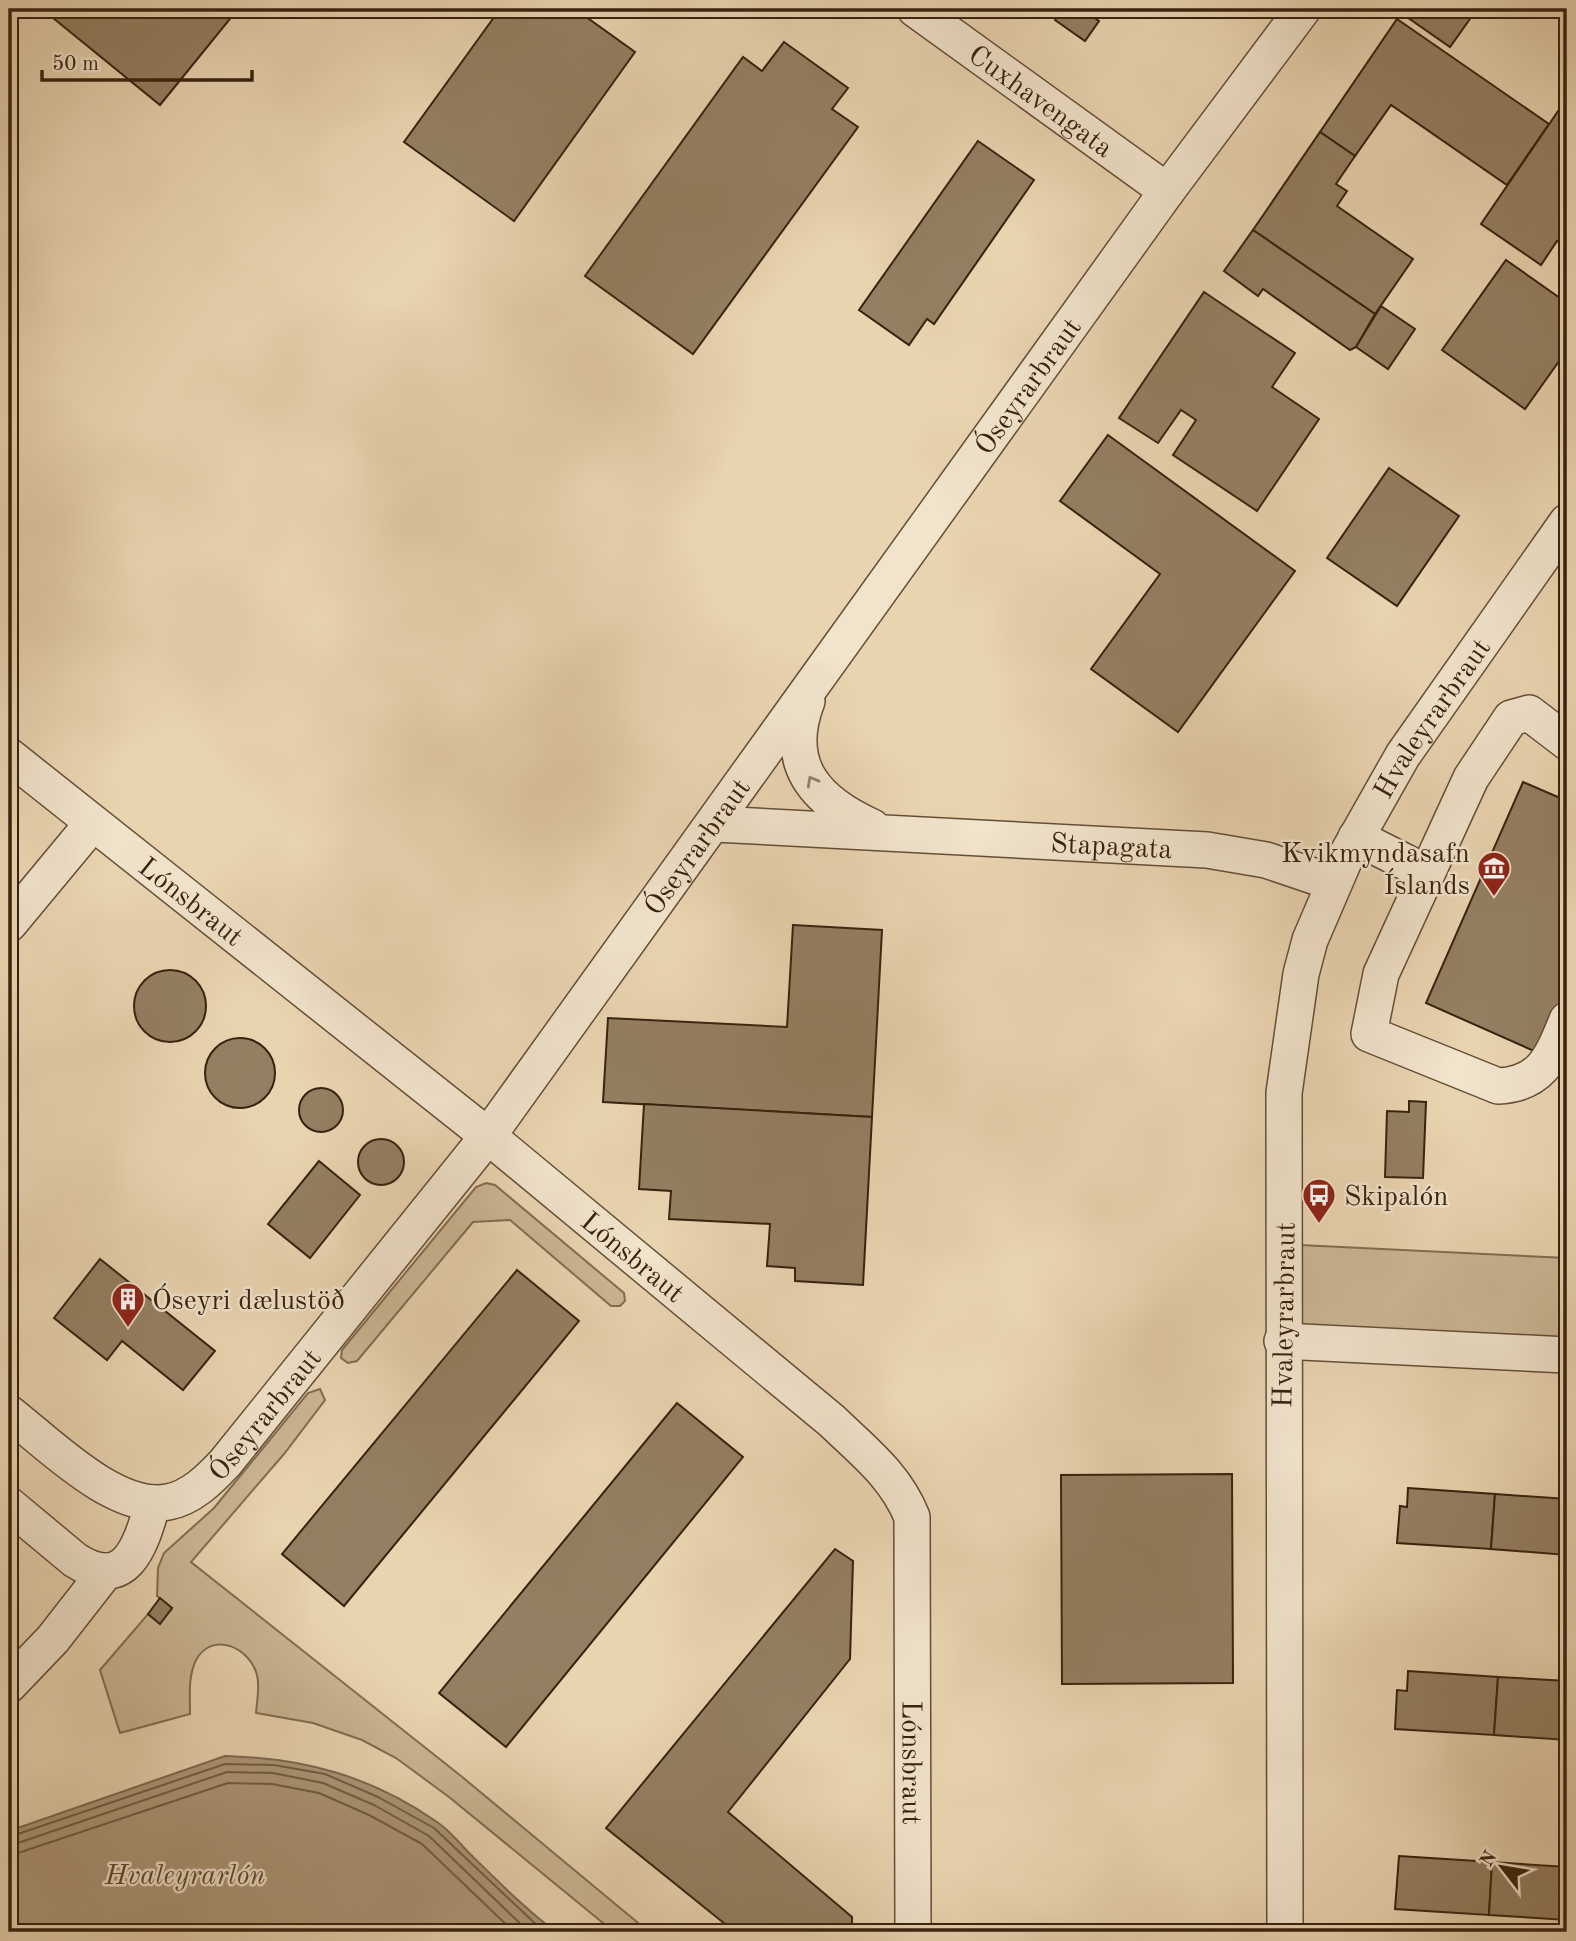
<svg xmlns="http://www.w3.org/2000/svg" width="1576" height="1941" viewBox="0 0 1576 1941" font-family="'Old Standard TT',serif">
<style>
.green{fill:#cbb694;stroke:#826c51;stroke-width:2}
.water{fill:#ad9779;stroke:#7e684e;stroke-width:2}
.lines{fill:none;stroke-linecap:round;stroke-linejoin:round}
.shore{stroke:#725c44;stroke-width:2}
.building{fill:#947f62;stroke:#38220e;stroke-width:2}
.minor-casing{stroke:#644e36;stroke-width:38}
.minor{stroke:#f1e3cc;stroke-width:35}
.oneway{stroke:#94826d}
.labels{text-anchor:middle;stroke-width:5;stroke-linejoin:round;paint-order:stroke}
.street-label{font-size:28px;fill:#38220e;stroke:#f1e3cc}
.poi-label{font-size:28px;fill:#38220e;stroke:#f1e3cc;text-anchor:start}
.park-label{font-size:28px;font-style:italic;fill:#5d4730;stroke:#f1e3cc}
</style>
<rect width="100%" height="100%" fill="#e9d4b0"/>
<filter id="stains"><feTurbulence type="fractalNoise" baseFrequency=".00286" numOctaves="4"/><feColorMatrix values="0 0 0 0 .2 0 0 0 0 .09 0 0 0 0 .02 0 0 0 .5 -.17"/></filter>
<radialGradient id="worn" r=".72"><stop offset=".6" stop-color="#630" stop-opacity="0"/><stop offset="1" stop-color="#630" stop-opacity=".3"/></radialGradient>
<g class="green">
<path d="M486,1183L495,1185L624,1293L625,1301L620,1306H611L510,1220L473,1222L357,1361L348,1363L341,1358L342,1350L476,1187Z"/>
<path d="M1300,1245L1567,1258V1352L1301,1354Z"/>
<path d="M320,1389L325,1400L284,1454L191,1562L461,1776L649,1932H614L449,1797L396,1758L362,1740L313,1723L256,1713C257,1701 260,1686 257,1675C250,1648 213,1630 196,1660C188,1676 190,1696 190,1714L120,1733L100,1670L148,1614L160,1623L172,1609L157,1596L158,1568L164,1553L214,1508L308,1393Z"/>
</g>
<path class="water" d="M225,1756C304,1758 371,1776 437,1822C449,1830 459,1842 468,1852C497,1880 524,1908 556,1932H9V1831Z"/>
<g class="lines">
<g class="shore">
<path d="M9,1837L225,1764L274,1765L325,1774L378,1797L434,1828L544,1932"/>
<path d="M9,1846L227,1772L273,1773L323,1783L374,1805L429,1836L529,1932"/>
<path d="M9,1856L228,1783L272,1784L319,1793L369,1815L422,1844L514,1932"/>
</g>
</g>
<g class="building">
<path d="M42,9H238L160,105Z"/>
<path d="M500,9H575L635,52L514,221L404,142Z"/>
<path d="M1063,9H1081L1099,21L1085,41L1055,20Z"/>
<path d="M1409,9H1477L1450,47L1404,15Z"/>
<path d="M1397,19L1549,124L1507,185L1391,105L1355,156L1320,132Z"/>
<path d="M784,42L848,88L832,109L858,127L693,354L585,276L743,57L762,71Z"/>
<path d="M1567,98V248L1557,241L1541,265L1481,224Z"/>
<path d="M1320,132L1355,156L1336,184L1347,191L1337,206L1413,259L1375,314L1253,230Z"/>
<path d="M978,141L1034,180L934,324L927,319L909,345L859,310Z"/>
<path d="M1253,230L1375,314L1356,347L1350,350L1263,289L1258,296L1224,271Z"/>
<path d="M1506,260L1567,303V350L1525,409L1442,350Z"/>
<path d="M1204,292L1295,353L1272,387L1319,419L1257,511L1173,455L1196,420L1181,410L1158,443L1119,418Z"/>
<path d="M1381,306L1415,329L1388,369L1356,347Z"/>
<path d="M1108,435L1295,571L1178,732L1091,669L1160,574L1060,501Z"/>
<path d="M1389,468L1459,516L1397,606L1327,558Z"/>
<path d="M1523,782L1567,801V1000L1543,1055L1426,1003Z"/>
<path d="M793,925L882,930L872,1117L603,1102L608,1018L787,1027Z"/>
<circle cx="170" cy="1006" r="36"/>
<circle cx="240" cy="1073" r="35"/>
<circle cx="321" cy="1110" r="22"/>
<path d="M1409,1101L1426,1102L1423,1178L1385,1177L1387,1111L1409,1112Z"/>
<path d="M644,1104L872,1117L863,1285L795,1281V1268L767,1266L770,1224L669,1219L671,1191L639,1189Z"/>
<circle cx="381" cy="1162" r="23"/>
<path d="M319,1161L360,1195L310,1258L268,1224Z"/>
<path d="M100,1259L215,1351L183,1390L122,1341L107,1360L54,1318Z"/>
<path d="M517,1270L579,1321L344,1606L282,1554Z"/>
<path d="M677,1403L743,1457L506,1747L439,1693Z"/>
<path d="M1232,1474L1233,1683L1062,1684L1061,1475Z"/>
<path d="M1408,1488L1495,1494L1491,1549L1397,1543L1400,1506L1407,1507Z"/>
<path d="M1495,1494L1567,1499V1555L1491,1549Z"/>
<path d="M835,1549L853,1561L850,1659L728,1812L852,1917V1932H735L606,1828Z"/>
<path d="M160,1598L172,1608L160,1624L148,1614Z"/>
<path d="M1408,1671L1498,1677L1494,1735L1395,1729L1397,1690L1407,1691Z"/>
<path d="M1498,1677L1567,1681V1740L1494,1735Z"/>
<path d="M1399,1856L1492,1862L1489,1915L1395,1909Z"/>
<path d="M1492,1862L1567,1867V1920L1489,1915Z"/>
</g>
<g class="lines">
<defs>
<g id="minor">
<path id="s1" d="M915,9L1167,191"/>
<path d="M807,701C782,766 817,802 872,827"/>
<path d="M1567,742L1529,713L1511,718L1471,778L1381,974L1369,1034L1498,1086C1543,1084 1552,1056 1567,1020"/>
<path id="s2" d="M9,756L488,1136L832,1421C864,1452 895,1475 912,1517L913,1932"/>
<path id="s3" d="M715,824L1207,850L1266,860L1334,883"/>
<path d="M1356,837L1427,873"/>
<path d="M9,924L92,824"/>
<path d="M1282,1341L1567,1355"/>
<path id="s4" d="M9,1413C48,1443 115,1512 168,1502C191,1498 210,1479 225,1463L488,1136L1167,191L1303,9"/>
<path d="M9,1505L75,1560C128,1594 141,1543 153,1503"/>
<path d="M9,1685L53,1639L106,1571"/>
<path id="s5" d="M1285,1932L1284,1093L1301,974L1310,940L1347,854L1403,755L1567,522"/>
</g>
</defs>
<use href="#minor" class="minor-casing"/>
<use href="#minor" class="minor"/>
</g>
<defs><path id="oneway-chevron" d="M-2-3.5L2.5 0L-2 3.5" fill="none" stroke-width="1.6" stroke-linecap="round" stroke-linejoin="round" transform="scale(1.75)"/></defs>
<use class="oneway" href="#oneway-chevron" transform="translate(812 781) rotate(-119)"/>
<defs>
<symbol id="museum-pin" viewBox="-11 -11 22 30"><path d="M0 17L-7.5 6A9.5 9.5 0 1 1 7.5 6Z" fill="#8f2418" stroke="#f1e3cc"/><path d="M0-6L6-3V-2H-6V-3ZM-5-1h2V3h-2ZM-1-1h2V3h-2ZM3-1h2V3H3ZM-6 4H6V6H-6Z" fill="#fff"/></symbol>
<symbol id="bus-pin" viewBox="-11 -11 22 30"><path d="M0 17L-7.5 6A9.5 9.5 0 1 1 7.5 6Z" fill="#8f2418" stroke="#f1e3cc"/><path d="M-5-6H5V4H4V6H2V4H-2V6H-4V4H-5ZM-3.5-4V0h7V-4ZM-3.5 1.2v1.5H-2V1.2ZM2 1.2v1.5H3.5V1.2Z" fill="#fff"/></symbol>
<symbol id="building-pin" viewBox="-11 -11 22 30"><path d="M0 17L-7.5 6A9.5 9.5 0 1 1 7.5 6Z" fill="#8f2418" stroke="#f1e3cc"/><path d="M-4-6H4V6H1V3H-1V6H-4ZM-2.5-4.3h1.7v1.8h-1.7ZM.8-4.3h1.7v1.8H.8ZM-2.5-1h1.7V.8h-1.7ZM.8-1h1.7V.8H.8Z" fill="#fff"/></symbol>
</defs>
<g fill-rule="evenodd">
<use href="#museum-pin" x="1475" y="849" width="38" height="52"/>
<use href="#bus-pin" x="1300" y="1176" width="38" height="52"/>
<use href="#building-pin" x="109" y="1280" width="38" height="52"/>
</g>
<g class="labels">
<g class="street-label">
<text dy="10" stroke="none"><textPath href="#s1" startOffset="156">Cuxhavengata</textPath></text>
<text dy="10" stroke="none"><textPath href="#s4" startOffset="1601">Óseyrarbraut</textPath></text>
<text dy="10" stroke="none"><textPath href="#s5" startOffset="1248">Hvaleyrarbraut</textPath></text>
<text dy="10" stroke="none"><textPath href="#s3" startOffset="397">Stapagata</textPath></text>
<text dy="10" stroke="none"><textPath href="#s4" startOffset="1034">Óseyrarbraut</textPath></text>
<text dy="10" stroke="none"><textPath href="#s2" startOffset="233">Lónsbraut</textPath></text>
<text dy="10" stroke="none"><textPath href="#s2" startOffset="800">Lónsbraut</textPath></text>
<text transform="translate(1283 1315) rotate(-89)" y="10">Hvaleyrarbraut</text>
<text dy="10" stroke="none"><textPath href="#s4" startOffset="320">Óseyrarbraut</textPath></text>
<text dy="10" stroke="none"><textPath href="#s2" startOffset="1430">Lónsbraut</textPath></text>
</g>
<g class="poi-label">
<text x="1470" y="862" text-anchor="end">Kvikmyndasafn<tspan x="1470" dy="32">Íslands</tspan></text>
<text x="1344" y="1205">Skipalón</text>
<text x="152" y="1309">Óseyri dælustöð</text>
</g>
<g class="park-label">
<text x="185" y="1884">Hvaleyrarlón</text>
</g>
</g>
<rect width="1576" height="1941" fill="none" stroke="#e9d4b0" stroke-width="35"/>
<rect x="10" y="10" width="1555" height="1920" fill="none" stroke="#38220e" stroke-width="3.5"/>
<rect x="18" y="18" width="1541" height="1906" fill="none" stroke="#38220e" stroke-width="2"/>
<g transform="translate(1502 1867) rotate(301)" stroke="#f1e3cc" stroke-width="5" paint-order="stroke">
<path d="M0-5L12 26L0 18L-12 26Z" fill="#38220e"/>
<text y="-10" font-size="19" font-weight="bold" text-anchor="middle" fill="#38220e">N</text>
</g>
<path d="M42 70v10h210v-10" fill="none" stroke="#38220e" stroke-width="3.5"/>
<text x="52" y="70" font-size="21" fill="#38220e" stroke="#f1e3cc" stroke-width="5" paint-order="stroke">50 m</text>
<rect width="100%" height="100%" filter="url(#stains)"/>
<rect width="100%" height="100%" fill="url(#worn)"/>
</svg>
